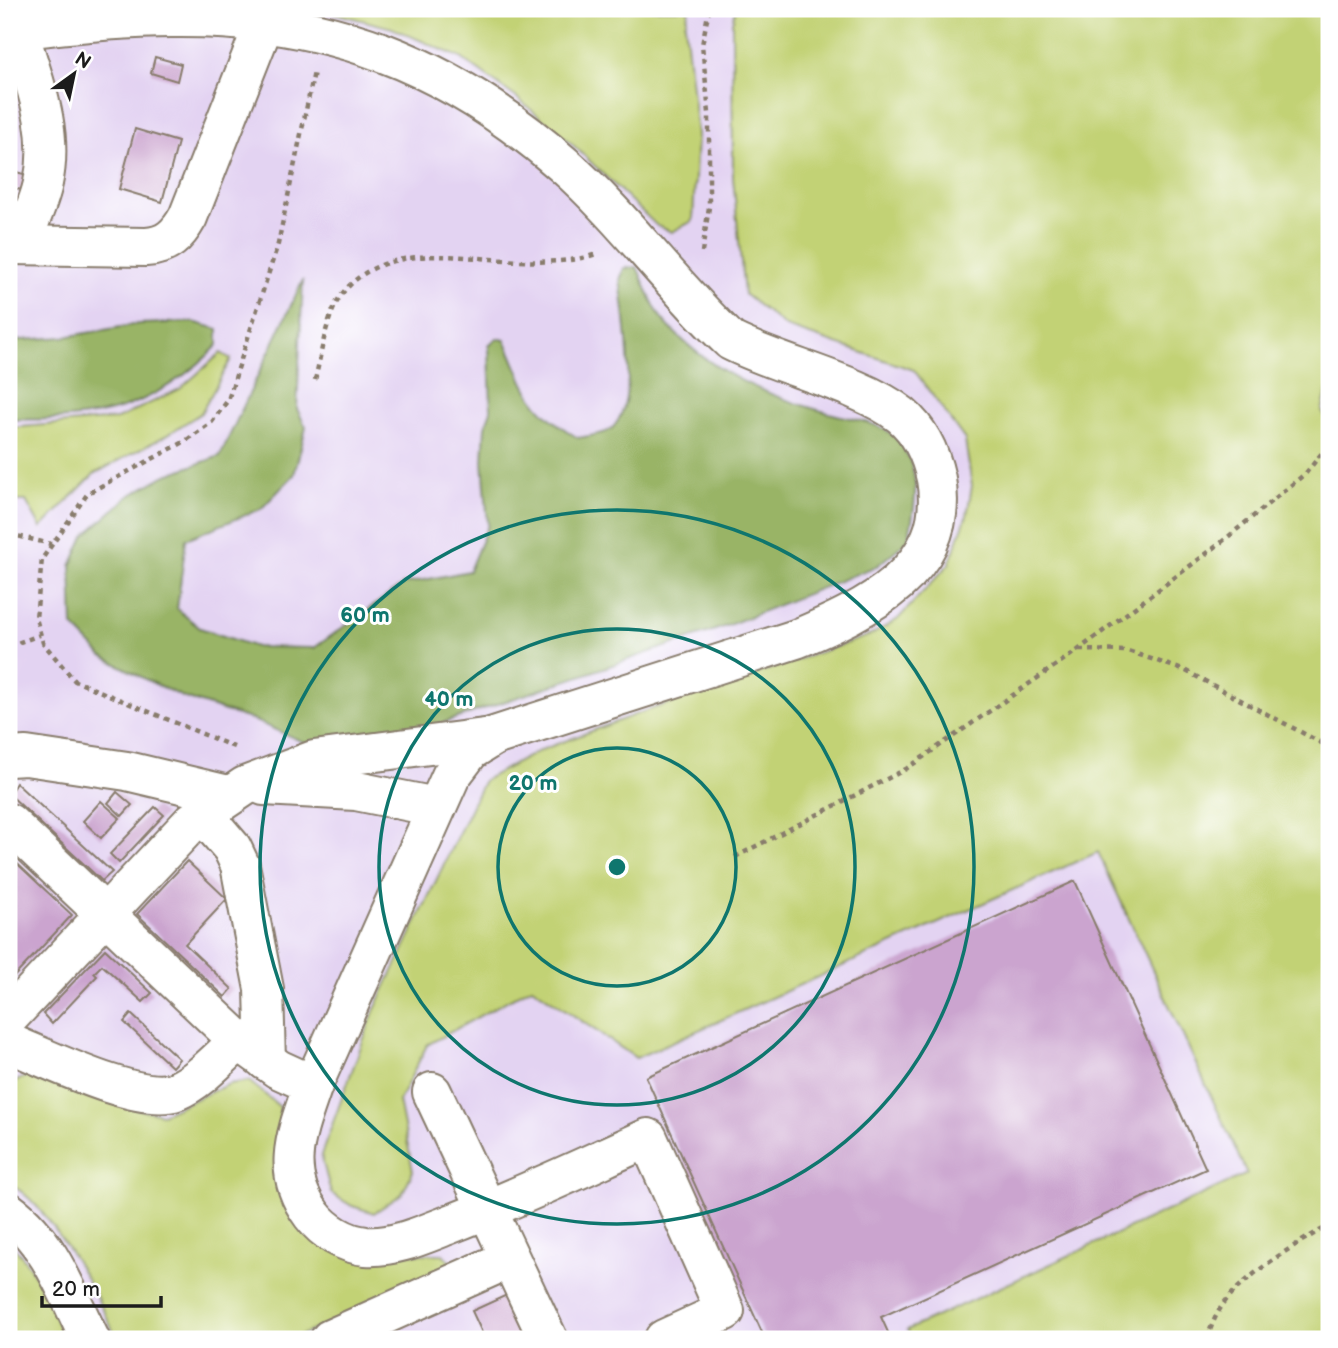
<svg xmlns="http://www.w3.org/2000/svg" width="1338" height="1348" viewBox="0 0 1338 1348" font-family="'Balsamiq Sans',sans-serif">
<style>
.built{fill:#e3d3f2}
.green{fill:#c2d274;stroke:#6f7748;stroke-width:2}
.forest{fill:#99b466;stroke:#5a6841;stroke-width:2}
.building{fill:#cba4cf}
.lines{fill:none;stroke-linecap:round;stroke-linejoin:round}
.minor-casing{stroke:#887c6c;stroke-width:42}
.path{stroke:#887c6c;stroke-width:4.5;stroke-dasharray:5 5;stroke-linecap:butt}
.minor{stroke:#fff;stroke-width:38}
.ring{fill:none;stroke:#0f766e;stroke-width:3.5}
.centre{fill:#0f766e;stroke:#fff;stroke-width:3.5}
.ring-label{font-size:21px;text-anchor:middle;font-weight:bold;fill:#0f766e;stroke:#fff;stroke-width:6;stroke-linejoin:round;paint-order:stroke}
</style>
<rect width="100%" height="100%" fill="#fff"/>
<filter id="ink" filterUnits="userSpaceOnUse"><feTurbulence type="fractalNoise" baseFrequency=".0143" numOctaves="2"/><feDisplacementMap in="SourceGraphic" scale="14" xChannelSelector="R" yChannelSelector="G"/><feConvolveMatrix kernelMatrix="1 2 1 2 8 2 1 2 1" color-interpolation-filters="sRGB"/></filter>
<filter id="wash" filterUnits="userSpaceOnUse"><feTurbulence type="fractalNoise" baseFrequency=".00686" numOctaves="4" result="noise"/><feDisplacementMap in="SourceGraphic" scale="28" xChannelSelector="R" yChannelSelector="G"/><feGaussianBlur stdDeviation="1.57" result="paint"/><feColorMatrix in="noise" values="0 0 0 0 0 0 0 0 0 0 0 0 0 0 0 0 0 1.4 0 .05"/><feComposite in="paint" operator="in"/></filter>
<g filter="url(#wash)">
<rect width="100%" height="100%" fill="#f4dcbd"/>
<rect class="built" x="9" y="9" width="1320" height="1330"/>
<g class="green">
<path d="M318,9H689L685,24L697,134L693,221L672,232L657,226L571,143L517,98L461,58L392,28Z"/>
<path d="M736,9H1329V384L1322,411L1329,425V1339H912L907,1330L1247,1174L1098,852L636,1058L532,987L427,1045L399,1101L413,1171L402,1194L374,1213L352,1206L331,1193L321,1155L374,1011L484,780L541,750L637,714L871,635L898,619L949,564L967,515L972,486L965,440L914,370L786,327L744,294L733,178L732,22Z"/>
<path d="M221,353L231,359L201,413L167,435L94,474L41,528L26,501H9V428L117,419L180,389Z"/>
<path d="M28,1076H51L137,1109L162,1114L229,1084L249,1081L280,1107L277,1173L286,1199L405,1254H443L453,1265L441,1278L291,1339H117C100,1301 47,1200 9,1184V1084Z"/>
<path d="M9,1243C36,1265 50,1308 64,1339H9Z"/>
</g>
<g class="forest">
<path d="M637,267C645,284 652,306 663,320C708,372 768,397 833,414C852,419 883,423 897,439C923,470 916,504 908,540L877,566L721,628L401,737L310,745L253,720L185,698L147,680L102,656L73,626L71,566L84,536L129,496L164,476L220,456L303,280L297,409L306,427L294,475L261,509L186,539L177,609L200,628L256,647L314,648L404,584L469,571L488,525L483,461L485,427L491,410L489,346L497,338L505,340C529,392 526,405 578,438C587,436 602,435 610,430C641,406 624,314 620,280L624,268Z"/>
<path d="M193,322L218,329V345C191,374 150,401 112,411C79,420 43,419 9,420V341L64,337L138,324Z"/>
</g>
<g id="blocks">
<g class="building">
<path d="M155,57L181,64L177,81L151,73Z"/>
<path d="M135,129L178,142L162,202L119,189Z"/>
<path d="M9,170L31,176L26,191L9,187Z"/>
<path d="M16,783L112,872L102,881L9,794Z"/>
<path d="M117,792L132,805L122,816L108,803Z"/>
<path d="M101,801L120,818L101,838L83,821Z"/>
<path d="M155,807L164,815L119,863L110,854Z"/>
<path d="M9,856L72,915L9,982Z"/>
<path d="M187,861L227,899L185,944L232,989L225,997L137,914Z"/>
<path d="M1075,881L1206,1169L881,1317L891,1339H765L646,1077Z"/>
<path d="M105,949L152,993L143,1002L102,965L94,973L97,976L52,1024L43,1014Z"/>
<path d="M131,1014L179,1059L172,1067L124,1022Z"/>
<path d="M509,1294L530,1339H485L472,1311Z"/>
</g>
</g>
</g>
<g filter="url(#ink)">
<use href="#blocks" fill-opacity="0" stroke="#887c6c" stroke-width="2"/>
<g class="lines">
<defs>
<g id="minor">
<path d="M18,29C33,79 55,130 43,183C39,203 28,224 21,244"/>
<path d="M9,30C63,25 117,18 172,18C327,16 448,63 564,165C624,218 672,286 731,341C780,366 860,383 901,415C920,431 931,455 936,479C952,570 865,610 796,639L494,736L470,751L451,776L313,1085C297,1132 279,1171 312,1215C324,1231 345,1244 366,1246C394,1248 422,1235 448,1225C516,1199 581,1168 648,1138L725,1311L664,1339"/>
<path d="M9,245L146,247C167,246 178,235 188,217L264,24"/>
<path d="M9,757L26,756L127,771L228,795"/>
<path d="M264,786L356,791L436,807"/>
<path d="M202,813L232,848L240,865L264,989L266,1061"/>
<path d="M9,823L239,1041L278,1069L313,1085"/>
<path d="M9,1017L193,821L245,786L314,760L492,737"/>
<path d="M9,1043C46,1058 140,1105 176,1091C200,1081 220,1057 239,1041"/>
<path d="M432,1092L548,1339"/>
<path d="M9,1212C50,1242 68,1295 90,1339"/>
<path d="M330,1339L509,1259"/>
</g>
</defs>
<use href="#minor" class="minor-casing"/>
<g class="path">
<path d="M702,252L709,207V113L702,45L709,9"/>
<path d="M315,380C322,352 326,311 346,289C406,223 522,282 599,253"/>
<path d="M9,534L51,544"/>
<path d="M9,646L40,635"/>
<path d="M1079,650L1128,651L1186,671L1329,747"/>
<path d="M234,747L75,681L43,643L36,618L42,559L88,493L184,442L212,422L228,400L278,244L314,72"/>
<path d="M735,857L906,769L1078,650L1218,545L1306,473L1329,444"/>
<path d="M1206,1339C1211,1329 1214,1318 1220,1309C1236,1281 1300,1240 1329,1226"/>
</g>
<use href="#minor" class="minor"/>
</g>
</g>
<g class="ring">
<circle cx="617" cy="867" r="119"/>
<circle cx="617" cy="867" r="238"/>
<circle cx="617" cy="867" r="357"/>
</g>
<circle cx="617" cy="867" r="10" class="centre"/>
<g class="ring-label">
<text x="365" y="622">60 m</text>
<text x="449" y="706">40 m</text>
<text x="533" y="790">20 m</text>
</g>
<rect width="1338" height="1348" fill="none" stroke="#fff" stroke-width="35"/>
<g transform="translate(74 74) rotate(33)" stroke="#ffffff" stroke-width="5" paint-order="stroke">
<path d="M0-5L12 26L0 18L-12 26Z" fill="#1c1c1c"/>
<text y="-10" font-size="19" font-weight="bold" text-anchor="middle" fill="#1c1c1c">N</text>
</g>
<path d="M42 1296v10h119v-10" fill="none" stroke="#1c1c1c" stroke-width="3.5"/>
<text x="52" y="1296" font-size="21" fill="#1c1c1c" stroke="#ffffff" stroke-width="5" paint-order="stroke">20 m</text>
</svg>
